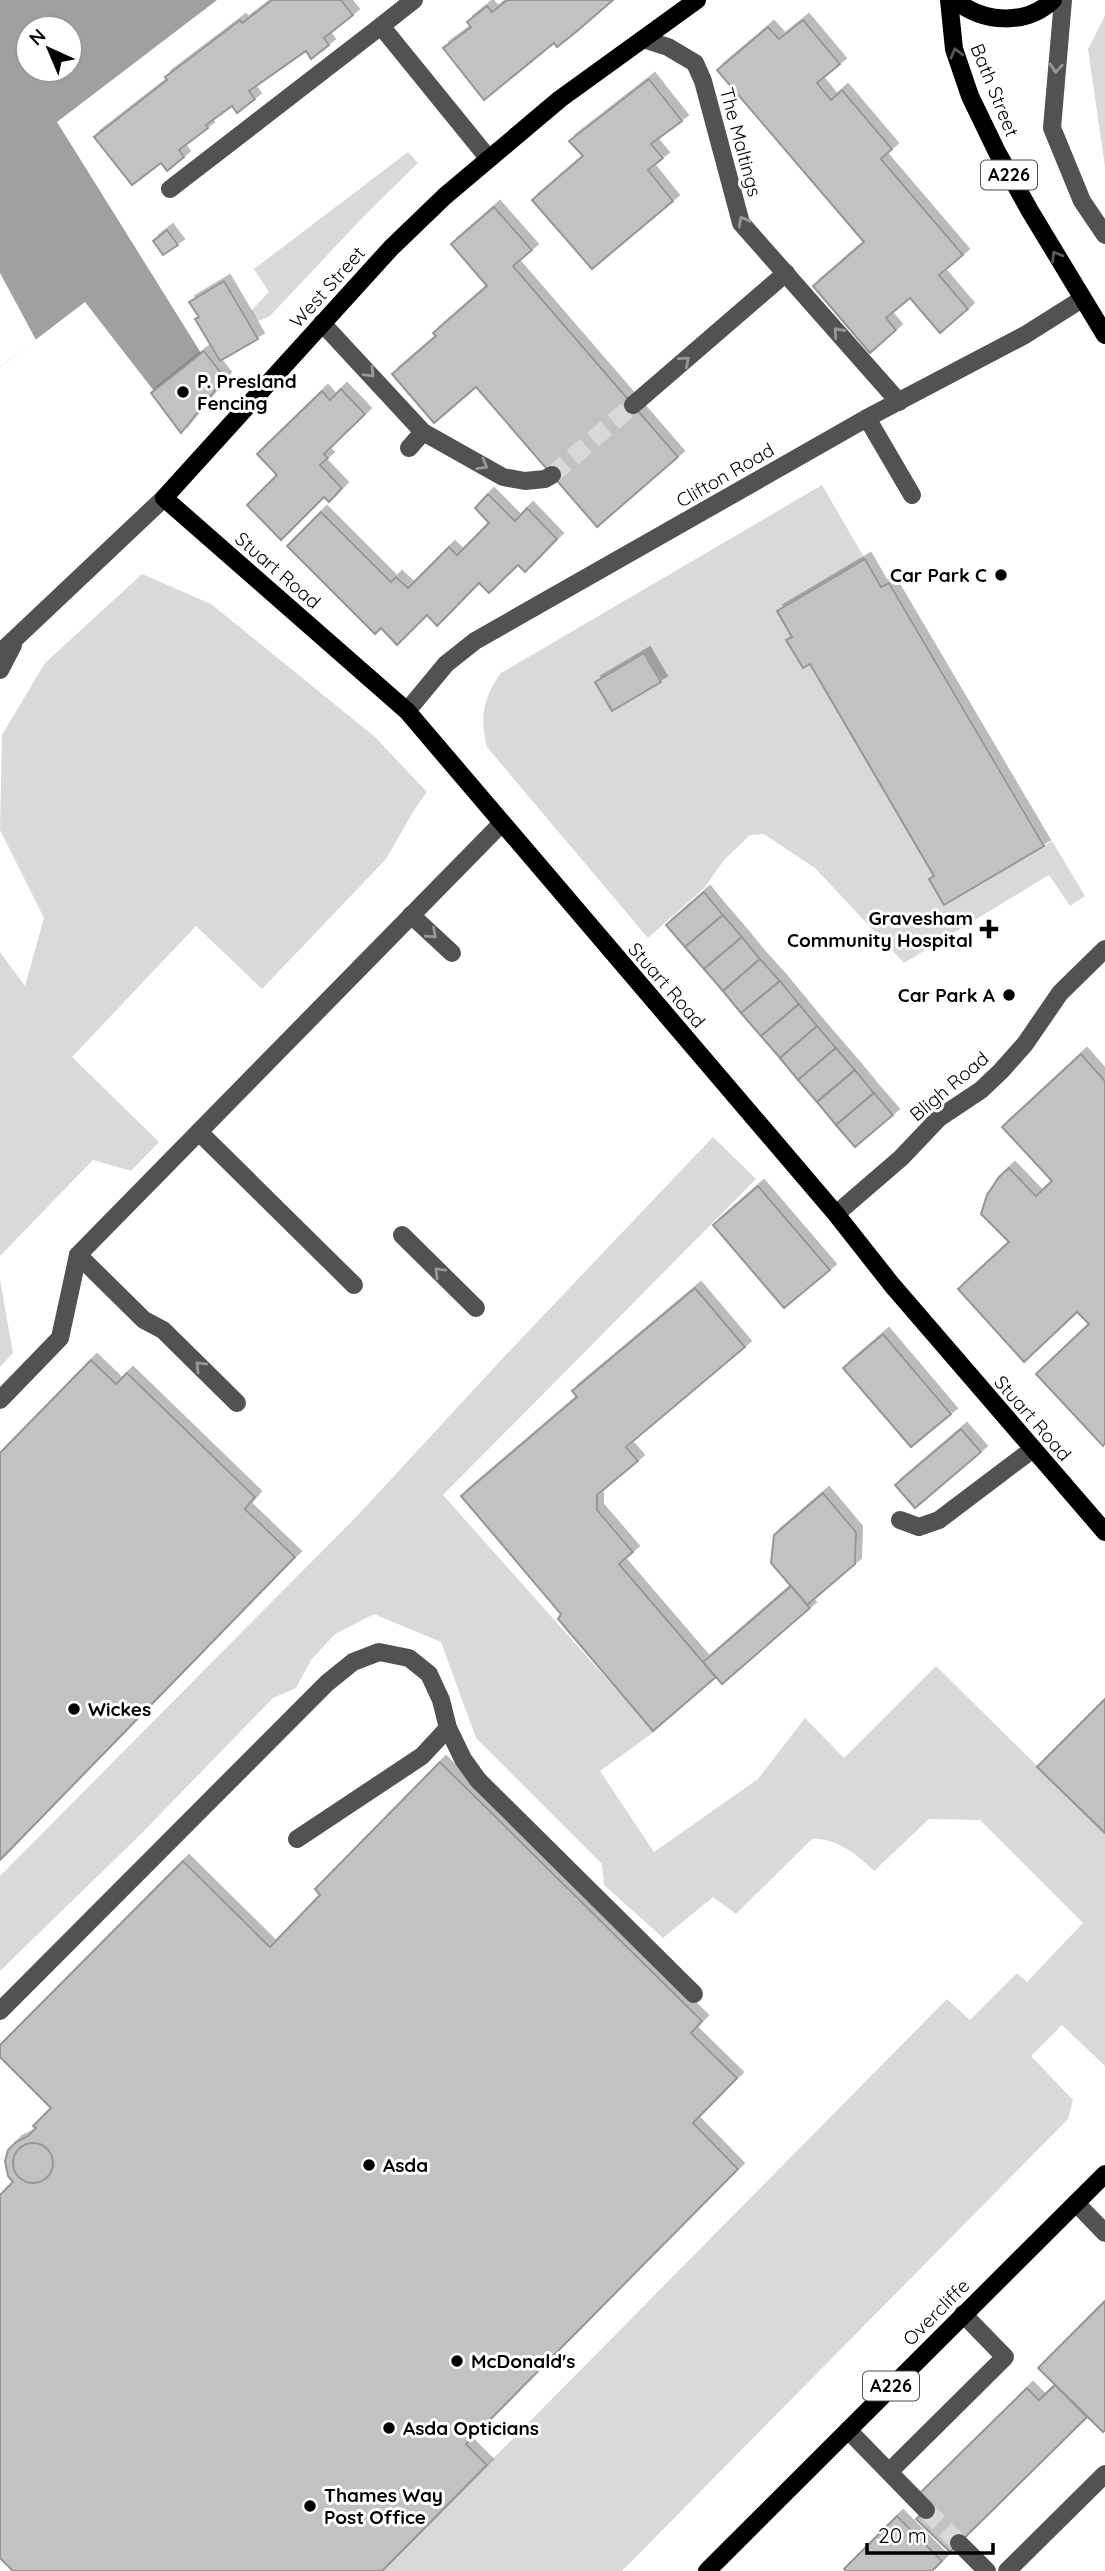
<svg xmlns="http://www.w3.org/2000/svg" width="1105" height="2571" viewBox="0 0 1105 2571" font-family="Quicksand,sans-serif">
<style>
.green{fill:#d9d9d9}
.water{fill:#a0a0a0;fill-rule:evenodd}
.pier{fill:#fff}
.building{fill:#c2c2c2;stroke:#969696;stroke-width:2;filter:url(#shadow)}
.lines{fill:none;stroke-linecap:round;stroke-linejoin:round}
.minor-tunnel{stroke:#d9d9d9;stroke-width:18;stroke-dasharray:18 9;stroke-linecap:butt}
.minor{stroke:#525252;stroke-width:18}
.major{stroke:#000;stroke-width:18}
.oneway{stroke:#595959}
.oneway2{stroke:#979797}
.poi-dot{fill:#000;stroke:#fff;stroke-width:2.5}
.labels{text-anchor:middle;stroke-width:6;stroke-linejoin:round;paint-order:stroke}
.shield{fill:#fff;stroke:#4c4c4c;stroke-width:2}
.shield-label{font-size:18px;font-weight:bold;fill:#000}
.street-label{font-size:19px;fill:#000;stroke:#fff}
.poi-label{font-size:19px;font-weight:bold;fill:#000;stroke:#fff;text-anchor:start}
</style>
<defs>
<filter id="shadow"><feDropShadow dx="6" dy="-6" stdDeviation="0" flood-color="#0004"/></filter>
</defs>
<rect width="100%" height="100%" fill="#fff"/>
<g class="green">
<path d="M1105,15V167L1088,49Z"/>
<path d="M408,152L418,163L364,216L270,316L258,321L251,311L269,292L254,269Z"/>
<path d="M822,485L865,559L777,611L792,637L787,640L810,664L934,876L929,879L944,904L1052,841L1085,896L1070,906L1049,875L904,963L815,868L764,834L750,835L724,860L705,887L648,938L487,747C480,718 482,699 501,673Z"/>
<path d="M142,574L211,604L375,737L427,792L414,810L386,859L262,989L196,926L72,1057L159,1142L131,1171L93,1160L0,1256V952L25,986L44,918L0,830L2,735L45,663Z"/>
<path d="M713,1137L756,1179L443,1495L654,1732L600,1771L654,1852L758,1779L805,1718L844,1758L936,1666L1105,1833V2066L1062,2025L1031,2056L1073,2100L1068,2119L622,2571H382L947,1999L970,2020L1017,1973L1027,1982L1083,1923L980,1820L929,1819L874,1871C858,1855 835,1837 812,1839L736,1914L713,1897L663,1938L604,1885L602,1864L476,1738L441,1642L374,1614L335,1634L311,1660L296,1688L273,1698L139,1836L0,1971V1876L358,1515L502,1359Z"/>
<path d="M0,1280L13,1353L0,1367Z"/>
</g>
<path class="water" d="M0,0H217L57,122L201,353L154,391L85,302L0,367ZM28,28H70V70H28Z"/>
<path class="pier" d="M0,273L36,340L0,367Z"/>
<g class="building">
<path d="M272,0H341L353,15L324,38L329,45L311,59L306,51L249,91L255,99L237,113L232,106L206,125L208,128L179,150L184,157L167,171L161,163L132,185L94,137L167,80L165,77L240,20L242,23Z"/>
<path d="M507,0H613L576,32L557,47L554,43L484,100L443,48L471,27L467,22L487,6L492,12Z"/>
<path d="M803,20L840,64L817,83L831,100L842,90L892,149L881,159L963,255L939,275L968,309L940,333L910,298L886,318L896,330L870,353L813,286L864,242L717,70L768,27L779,39Z"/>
<path d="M649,79L682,121L651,144L663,158L648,170L673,201L592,269L532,200L583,156L569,141Z"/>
<path d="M494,207L532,250L513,266L678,457L597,527L476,387L434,423L392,374L436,336L433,333L487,286L451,244Z"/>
<path d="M167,230L178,245L163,255L153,241Z"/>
<path d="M224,281L258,339L220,361L195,319L199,317L189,302Z"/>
<path d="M204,351L225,378L181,433L151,393Z"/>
<path d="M341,389L365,414L324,454L328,458L320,465L342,488L329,502L324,497L281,540L247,505L277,475L257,454L322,391L330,400Z"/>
<path d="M488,494L515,521L527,508L557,539L525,572L518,565L489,593L479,583L437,626L427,615L397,645L381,628L375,634L287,546L321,512L391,582L396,577L408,588L449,547L457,555L489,523L475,508Z"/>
<path d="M865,559L881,587L889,583L1044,846L944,905L929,879L934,876L810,664L803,668L786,640L792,637L777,611Z"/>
<path d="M644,653L661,682L612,711L595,682Z"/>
<path d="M704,892L723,915L685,947L666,925Z"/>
<path d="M723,915L742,937L704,969L685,947Z"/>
<path d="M742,937L760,959L723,991L704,969Z"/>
<path d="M760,959L780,981L741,1013L723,991Z"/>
<path d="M780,981L799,1004L761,1036L741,1013Z"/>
<path d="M799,1004L817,1026L780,1058L761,1036Z"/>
<path d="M817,1026L836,1048L798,1080L780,1058Z"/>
<path d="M836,1048L855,1070L817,1102L798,1080Z"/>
<path d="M1081,1054L1105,1081V1443L1103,1446L1036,1374L1089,1324L1077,1312L1024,1362L958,1289L1009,1242L981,1214L987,1195L999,1177L1009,1168L1036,1196L1052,1181L1002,1127Z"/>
<path d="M855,1070L874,1093L836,1125L817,1102Z"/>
<path d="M874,1093L893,1115L855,1147L836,1125Z"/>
<path d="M758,1186L830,1270L784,1308L713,1225Z"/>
<path d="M695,1288L745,1347L626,1447L638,1461L597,1495V1510L633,1552L619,1564L716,1677L653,1731L558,1619L561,1614L461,1496L577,1397L572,1391Z"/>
<path d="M883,1334L951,1414L911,1447L843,1368Z"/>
<path d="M91,1360L116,1384L127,1373L255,1497L245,1509L295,1557L0,1860V1453Z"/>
<path d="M961,1429L981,1452L915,1508L895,1485Z"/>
<path d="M823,1493L856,1532L855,1564L807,1605L771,1563L774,1535Z"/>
<path d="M791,1586L810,1608L722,1684L703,1662Z"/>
<path d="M1105,1699V1833L1037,1767Z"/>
<path d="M440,1762L702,2021L691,2033L737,2078L693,2123L738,2169L466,2444L487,2465L382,2571H13L0,2558V2195L13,2182L8,2176L5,2161L8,2150L16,2142L28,2136L36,2128L33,2126L51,2108L0,2057V2045L183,1861L270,1947L320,1895L315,1889Z"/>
<circle cx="33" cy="2163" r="20"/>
<path d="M1105,2301V2430L1103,2432L1038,2368Z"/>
<path d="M1055,2385L1087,2417L950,2552L916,2519L926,2510L920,2493L1027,2388L1039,2400Z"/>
<path d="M897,2516L942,2561L932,2571H846L844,2569Z"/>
</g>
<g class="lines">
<g class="minor-tunnel">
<path d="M552,475L633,405"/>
<path d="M926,2510L959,2543"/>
</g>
<g class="minor">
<path d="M1063,0L1052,128L1082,201L1105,235"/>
<path d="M381,26L414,0"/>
<path d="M643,39L668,47L695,63L703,81L741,223L899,402"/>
<path d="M170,189L381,26L489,159"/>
<path d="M322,323L423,432L503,477L525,481L545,479L552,475"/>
<path d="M633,405L786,273"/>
<path d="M867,418L912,495"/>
<path d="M409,448L423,432"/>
<path d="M0,653L164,498"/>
<path d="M0,670L13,645"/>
<path d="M407,711L446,664L475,641L867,418L1025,335L1082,299"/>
<path d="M411,915L452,953"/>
<path d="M199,1132L354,1285"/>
<path d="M836,1214L901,1158L939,1118L981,1090L1001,1071L1025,1044L1060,993L1105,949"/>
<path d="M402,1235L476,1308"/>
<path d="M78,1255L144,1320L163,1330L237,1403"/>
<path d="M0,1400L60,1338L78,1255L501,824"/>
<path d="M900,1520L919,1527L939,1520L1033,1449"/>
<path d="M297,1839L422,1756L448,1728"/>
<path d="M0,2011L327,1683L353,1662L379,1652L409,1658L429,1674L441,1700L448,1728L463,1759L478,1780L694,1994"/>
<path d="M1076,2203L1105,2233"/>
<path d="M848,2430L926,2510"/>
<path d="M889,2472L1005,2357L963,2314"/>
<path d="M959,2543L987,2571"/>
<path d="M1007,2571L1105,2474"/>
</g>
<g class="major">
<path d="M697,0L560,99L445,196L391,248L164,498L407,711L836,1214L892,1285L1105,1532"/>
<path d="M949,0L954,49L970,96L997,152L1030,211L1105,335"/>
<path d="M955,0C983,23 1026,26 1053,0"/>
<path d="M707,2571L1105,2174"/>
</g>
</g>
<defs><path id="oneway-chevron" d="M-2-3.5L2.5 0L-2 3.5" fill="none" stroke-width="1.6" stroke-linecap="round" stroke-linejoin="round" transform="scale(1.75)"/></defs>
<g class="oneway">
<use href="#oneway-chevron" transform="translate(956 53) rotate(-105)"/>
<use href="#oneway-chevron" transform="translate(1056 256) rotate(-121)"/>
</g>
<g class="oneway2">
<use href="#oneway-chevron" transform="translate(1056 68) rotate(94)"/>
<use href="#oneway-chevron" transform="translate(743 221) rotate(-118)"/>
<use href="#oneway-chevron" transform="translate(838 332) rotate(-132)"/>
<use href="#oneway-chevron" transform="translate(685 361) rotate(-41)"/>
<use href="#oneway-chevron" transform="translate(370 373) rotate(46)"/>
<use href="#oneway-chevron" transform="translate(483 465) rotate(29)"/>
<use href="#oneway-chevron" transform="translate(432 934) rotate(43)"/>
<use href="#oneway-chevron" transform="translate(439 1272) rotate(-135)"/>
<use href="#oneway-chevron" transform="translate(200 1366) rotate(-135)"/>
</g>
<g class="poi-dot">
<circle cx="183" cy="392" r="7"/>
<circle cx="1001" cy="575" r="7"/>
<path d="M985.5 918.5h7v7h7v7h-7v7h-7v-7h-7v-7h7z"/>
<circle cx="1009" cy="995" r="7"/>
<circle cx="74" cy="1709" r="7"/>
<circle cx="369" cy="2165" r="7"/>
<circle cx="457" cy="2361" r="7"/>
<circle cx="389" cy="2428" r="7"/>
<circle cx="310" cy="2506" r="7"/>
</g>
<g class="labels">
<g class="shield">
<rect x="981" y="160.5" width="56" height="29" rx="5"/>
<rect x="863" y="2371.5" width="56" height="29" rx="5"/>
</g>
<g class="shield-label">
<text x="1009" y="181">A226</text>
<text x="891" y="2392">A226</text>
</g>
<g class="street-label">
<text transform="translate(995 90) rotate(68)" y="7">Bath Street</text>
<text transform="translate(741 142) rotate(75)" y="7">The Maltings</text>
<text transform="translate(327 287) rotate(-48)" y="7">West Street</text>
<text transform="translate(725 475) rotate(-30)" y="7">Clifton Road</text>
<text transform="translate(278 570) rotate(41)" y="7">Stuart Road</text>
<text transform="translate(667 985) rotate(49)" y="7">Stuart Road</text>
<text transform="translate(949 1086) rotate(-40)" y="7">Bligh Road</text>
<text transform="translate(1033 1418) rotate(49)" y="7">Stuart Road</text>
<text transform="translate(936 2312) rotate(-45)" y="7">Overcliffe</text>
</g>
<g class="poi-label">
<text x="197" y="388">P. Presland<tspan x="197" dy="22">Fencing</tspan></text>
<text x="987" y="582" text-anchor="end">Car Park C</text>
<text x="973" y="925" text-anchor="end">Gravesham<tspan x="973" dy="22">Community Hospital</tspan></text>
<text x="995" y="1002" text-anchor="end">Car Park A</text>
<text x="88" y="1716">Wickes</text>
<text x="383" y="2172">Asda</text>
<text x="471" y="2368">McDonald's</text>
<text x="403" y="2435">Asda Opticians</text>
<text x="324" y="2502">Thames Way<tspan x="324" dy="22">Post Office</tspan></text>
</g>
</g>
<g transform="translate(49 49) rotate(316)"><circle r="33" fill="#ffffff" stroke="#999999" stroke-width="2"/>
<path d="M0-5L12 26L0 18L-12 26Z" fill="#000000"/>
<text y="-10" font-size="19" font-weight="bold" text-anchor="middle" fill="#000000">N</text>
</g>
<path d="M867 2543v10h126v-10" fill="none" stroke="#000000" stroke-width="3.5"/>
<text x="878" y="2543" font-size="21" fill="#000000" stroke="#ffffff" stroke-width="5" paint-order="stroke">20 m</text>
</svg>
